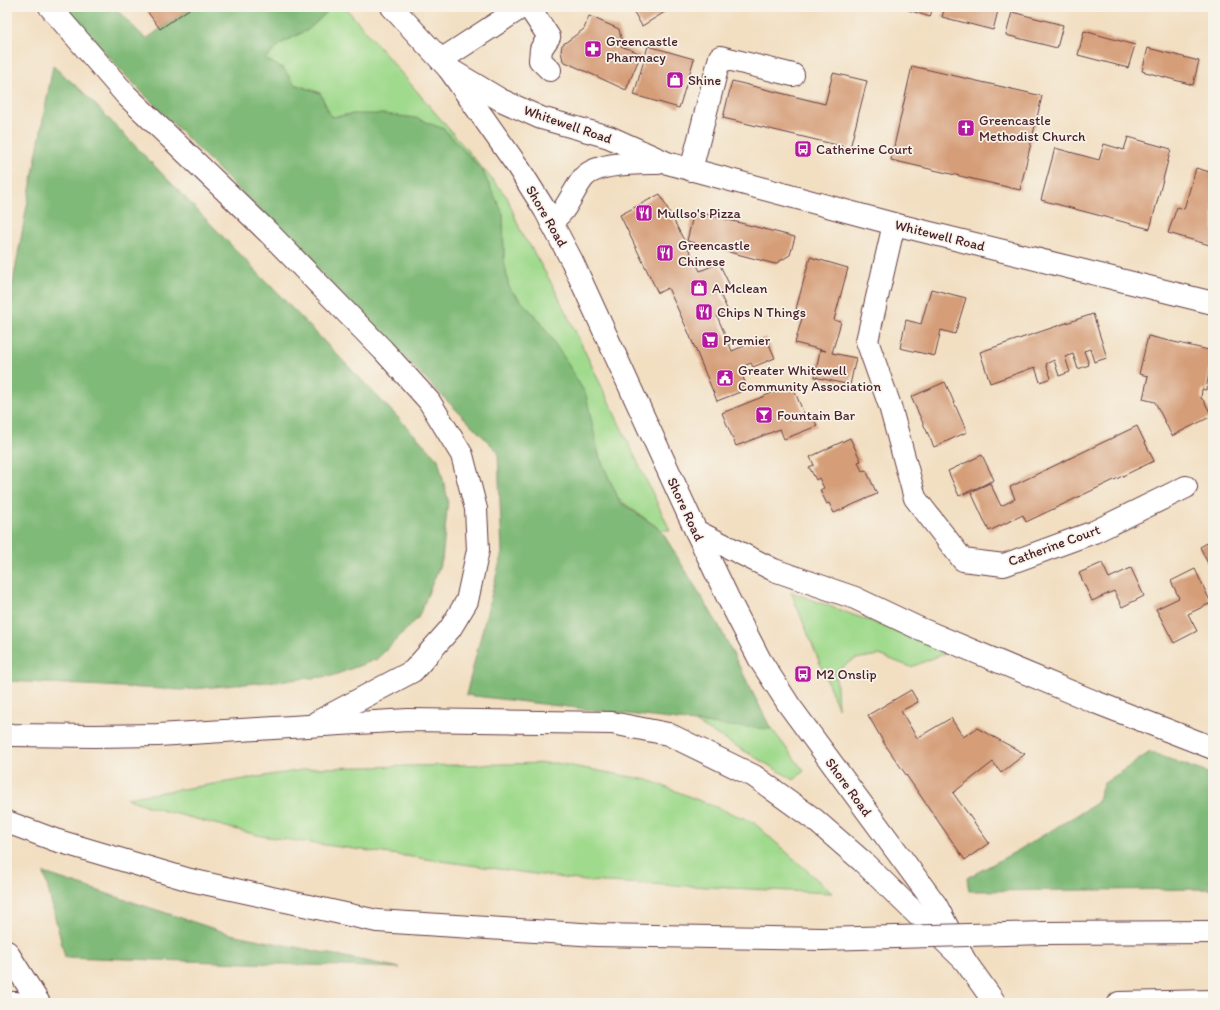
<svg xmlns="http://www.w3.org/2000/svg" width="1220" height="1010" viewBox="0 0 1220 1010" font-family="Itim,sans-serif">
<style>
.green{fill:#a0da8d;stroke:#757c5c}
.forest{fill:#80ba78;stroke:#656c52}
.building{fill:#d59d78}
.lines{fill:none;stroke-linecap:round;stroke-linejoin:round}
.minor-casing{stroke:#633c42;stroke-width:24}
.major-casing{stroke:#633c42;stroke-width:24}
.highway-casing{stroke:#633c42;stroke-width:24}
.minor{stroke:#fff;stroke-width:22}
.major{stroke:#fff;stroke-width:22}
.highway{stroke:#fff;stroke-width:22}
.highway-bridge-casing{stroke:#633c42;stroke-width:24;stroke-linecap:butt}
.highway-bridge{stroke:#fff;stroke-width:22}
.labels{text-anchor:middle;stroke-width:3.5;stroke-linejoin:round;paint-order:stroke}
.poi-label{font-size:14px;fill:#4a1f2b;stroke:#f7f3e8;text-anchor:start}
.street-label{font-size:14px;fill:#4a1f2b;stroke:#f7f3e8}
</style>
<rect width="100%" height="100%" fill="#f7f3e8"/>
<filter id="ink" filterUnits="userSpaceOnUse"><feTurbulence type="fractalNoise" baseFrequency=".025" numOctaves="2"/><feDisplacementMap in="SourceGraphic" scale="8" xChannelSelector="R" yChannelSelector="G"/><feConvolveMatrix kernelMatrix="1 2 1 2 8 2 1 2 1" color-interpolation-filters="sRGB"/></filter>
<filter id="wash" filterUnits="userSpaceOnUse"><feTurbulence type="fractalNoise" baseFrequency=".012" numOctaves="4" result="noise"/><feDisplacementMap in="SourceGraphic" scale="16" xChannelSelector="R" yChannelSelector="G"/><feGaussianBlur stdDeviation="0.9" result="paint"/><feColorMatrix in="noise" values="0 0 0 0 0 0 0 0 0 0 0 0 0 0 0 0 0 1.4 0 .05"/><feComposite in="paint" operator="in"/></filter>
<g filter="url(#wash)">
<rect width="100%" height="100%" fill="#f2dfc2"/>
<g class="green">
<path d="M326,7H345L507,197L523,237L529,244L553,286L578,337L670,530H661L618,499L600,458L579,384L539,320L509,288L504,260L503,214L482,170L444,129L354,114L331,117L320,93L294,84L284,69L265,59L282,43L309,29L327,12Z"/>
<path d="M791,592L951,651L911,667L879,655L855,659L836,671L838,708Z"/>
<path d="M695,722L771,728L804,771L794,780Z"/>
<path d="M556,763L648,780L753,822L832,893L585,881L261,836L150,807L126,798L314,768Z"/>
</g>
<g class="forest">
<path d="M65,7H114L146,39L192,7H326L327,12L309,29L282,43L265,59L284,69L294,84L320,93L331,117L354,114H384L416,118L444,129L482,170L503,214L504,260L509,288L539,320L565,359L586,395L599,456L620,502L661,530L719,626L771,729L729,726L466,695L502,553L498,452L124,74Z"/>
<path d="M53,66L82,91L438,459L448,500L442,560L418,618L377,659L332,676L181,690L7,681V385L13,281Z"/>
<path d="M1150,752L1213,775V889L969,891L967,878L1017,851L1097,803L1103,784Z"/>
<path d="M44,873L230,934L400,968L65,957Z"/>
</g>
<g id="blocks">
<g class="building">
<path d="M144,7H192L160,29Z"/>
<path d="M631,7H673L642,26Z"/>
<path d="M899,7H933L930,17Z"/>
<path d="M945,7H999L993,30L942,17Z"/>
<path d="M1012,12L1063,25L1057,48L1006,35Z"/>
<path d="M589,16L619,29L622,43L621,46L641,54L626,90L563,61L561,51L562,45L584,29Z"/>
<path d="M1084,31L1135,45L1128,68L1078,55Z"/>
<path d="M648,46L694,59L679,108L634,95Z"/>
<path d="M1148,48L1199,61L1193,85L1142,71Z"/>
<path d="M912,66L1042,96L1020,190L891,160Z"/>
<path d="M833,73L867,81L850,148L723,118L732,81L825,104Z"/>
<path d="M1128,137L1171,149L1150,229L1041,200L1055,148L1099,160L1104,144L1124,150Z"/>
<path d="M1196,168L1213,173V246L1168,233L1177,207L1184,209Z"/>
<path d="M660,194L700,271L719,263L731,288L720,294L728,311L717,316L732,351L766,337L775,358L753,367L751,363L739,368L748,389L717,401L687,329L668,288L658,293L620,215Z"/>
<path d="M694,211L795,237L790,255L775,264L687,241Z"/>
<path d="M810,257L848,268L834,320L841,322L832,353L856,358L850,385L815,377L820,350L826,351L795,343L804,311L796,309Z"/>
<path d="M931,289L966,298L955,334L941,330L935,356L900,348L906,320L921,324Z"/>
<path d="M1093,314L1107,358L1094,362L1090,349L1084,351L1089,365L1078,369L1073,354L1065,357L1070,372L1059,376L1054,360L1046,364L1051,378L1040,382L1035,367L990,383L980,352Z"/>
<path d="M1148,336L1213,351L1206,390L1202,389L1201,398L1204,401L1212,416L1172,436L1155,402L1143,399L1148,376L1139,374Z"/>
<path d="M945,382L967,432L934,447L911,397Z"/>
<path d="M792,385L805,416L812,413L817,426L784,439L780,429L736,446L722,413Z"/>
<path d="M1137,426L1154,461L1026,522L1023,515L989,531L971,492L990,483L1001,506L1015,499L1010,487Z"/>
<path d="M850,438L861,461L858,462L862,471L866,470L877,494L834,513L829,503L827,504L820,490L824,488L819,478L816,480L809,467L814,465L810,457Z"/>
<path d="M982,455L994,480L959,496L948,471Z"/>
<path d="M1213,540V574L1200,547Z"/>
<path d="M1102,563L1109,578L1131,568L1144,596L1122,607L1114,591L1092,601L1079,573Z"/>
<path d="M1195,569L1211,603L1188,614L1197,631L1174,643L1156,609L1179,598L1171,581Z"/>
<path d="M911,690L918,702L901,711L917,738L951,718L963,737L977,728L1025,754L1001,773L993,762L953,793L989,843L965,860L884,743L868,715Z"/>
</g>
</g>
</g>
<g filter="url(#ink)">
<use href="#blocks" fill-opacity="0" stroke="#633c42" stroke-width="1"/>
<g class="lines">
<defs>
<g id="minor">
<path d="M529,7L549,37L541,49L540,60L550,70"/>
<path d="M441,60L522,7"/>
<path d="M449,69L501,100L541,118L609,137L667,163L894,224L1213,303"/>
<path d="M691,170L720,57L793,75"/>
<path d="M551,222C555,218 561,214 564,209C571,199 576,187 584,177C598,162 639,163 658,163"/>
<path d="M894,224L867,341L890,406L915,498L963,560L1004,565L1094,532L1186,487"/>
</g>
<g id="major">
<path d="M392,7L449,69L518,167L545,210L572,261L696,531L728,598L760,660L789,705L936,905L965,961L995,1003"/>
<path d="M7,952L39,1003"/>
</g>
<g id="highway">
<path d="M50,7L126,95L269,233L383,350L429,401L462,455L476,509L478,550L467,601L450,629L413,671L317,722"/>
<path d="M696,531L774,570L855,598L916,627L1095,702L1213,748"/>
<path d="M7,734L13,735L94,736L158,735L408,720L612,723L668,734L754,776L815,820L862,861L965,961"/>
<path d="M7,822L55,840L190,880L377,921L596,935L822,939"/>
<path d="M1045,933L1213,932"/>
<path d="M7,1003H16"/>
<path d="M1119,1003L1213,1001"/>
</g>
</defs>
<use href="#minor" class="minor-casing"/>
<use href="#major" class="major-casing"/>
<use href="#highway" class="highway-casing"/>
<use href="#minor" class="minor"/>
<use href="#major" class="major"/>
<use href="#highway" class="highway"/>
<defs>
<path id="highway-bridge" d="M822,939L1045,933"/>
</defs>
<use href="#highway-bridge" class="highway-bridge-casing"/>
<use href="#highway-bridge" class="highway-bridge"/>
</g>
</g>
<defs>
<symbol id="pharmacy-square" viewBox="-11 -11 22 22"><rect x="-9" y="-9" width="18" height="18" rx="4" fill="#b5179e" stroke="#f7f3e8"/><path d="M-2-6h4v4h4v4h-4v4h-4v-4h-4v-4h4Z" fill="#fff"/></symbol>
<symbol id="shop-square" viewBox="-11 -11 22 22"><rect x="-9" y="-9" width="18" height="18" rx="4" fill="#b5179e" stroke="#f7f3e8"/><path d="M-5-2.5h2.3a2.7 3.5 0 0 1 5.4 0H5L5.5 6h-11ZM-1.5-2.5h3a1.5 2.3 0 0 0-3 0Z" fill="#fff"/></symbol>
<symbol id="church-square" viewBox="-11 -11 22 22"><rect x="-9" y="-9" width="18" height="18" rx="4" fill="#b5179e" stroke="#f7f3e8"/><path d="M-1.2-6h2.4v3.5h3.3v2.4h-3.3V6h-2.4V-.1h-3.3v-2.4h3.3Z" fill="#fff"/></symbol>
<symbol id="bus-square" viewBox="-11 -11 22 22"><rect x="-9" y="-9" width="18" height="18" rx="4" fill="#b5179e" stroke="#f7f3e8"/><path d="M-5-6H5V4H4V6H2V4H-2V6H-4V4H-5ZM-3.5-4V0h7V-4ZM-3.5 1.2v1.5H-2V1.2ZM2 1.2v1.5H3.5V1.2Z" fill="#fff"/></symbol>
<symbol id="restaurant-square" viewBox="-11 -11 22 22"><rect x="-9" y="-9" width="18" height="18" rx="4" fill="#b5179e" stroke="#f7f3e8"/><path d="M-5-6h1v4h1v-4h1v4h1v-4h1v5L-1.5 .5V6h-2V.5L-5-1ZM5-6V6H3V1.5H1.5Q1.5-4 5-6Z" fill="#fff"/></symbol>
<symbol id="supermarket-square" viewBox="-11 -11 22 22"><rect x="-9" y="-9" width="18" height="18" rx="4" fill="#b5179e" stroke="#f7f3e8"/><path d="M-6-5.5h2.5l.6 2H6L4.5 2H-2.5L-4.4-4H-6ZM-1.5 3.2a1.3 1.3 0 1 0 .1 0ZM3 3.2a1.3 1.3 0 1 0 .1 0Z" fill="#fff"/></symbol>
<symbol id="civic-square" viewBox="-11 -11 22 22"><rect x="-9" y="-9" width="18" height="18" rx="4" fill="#b5179e" stroke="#f7f3e8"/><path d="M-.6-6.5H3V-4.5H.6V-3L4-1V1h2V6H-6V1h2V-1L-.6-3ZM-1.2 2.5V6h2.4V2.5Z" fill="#fff"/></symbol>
<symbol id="bar-square" viewBox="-11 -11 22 22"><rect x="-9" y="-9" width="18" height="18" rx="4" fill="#b5179e" stroke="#f7f3e8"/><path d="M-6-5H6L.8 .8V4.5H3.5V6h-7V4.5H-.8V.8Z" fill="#fff"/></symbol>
</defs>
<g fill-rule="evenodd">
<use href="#pharmacy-square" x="583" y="39" width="20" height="20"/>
<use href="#shop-square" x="665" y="70" width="20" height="20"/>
<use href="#church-square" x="956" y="118" width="20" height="20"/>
<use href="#bus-square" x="793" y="139" width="20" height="20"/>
<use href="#restaurant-square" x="634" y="203" width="20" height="20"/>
<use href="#restaurant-square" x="655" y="243" width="20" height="20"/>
<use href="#shop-square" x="689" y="278" width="20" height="20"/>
<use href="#restaurant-square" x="694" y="302" width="20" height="20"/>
<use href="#supermarket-square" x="700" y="330" width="20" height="20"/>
<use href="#civic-square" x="715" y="368" width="20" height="20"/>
<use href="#bar-square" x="754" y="405" width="20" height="20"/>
<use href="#bus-square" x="793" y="664" width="20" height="20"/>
</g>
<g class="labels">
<g class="poi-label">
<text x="606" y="46">Greencastle<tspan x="606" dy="16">Pharmacy</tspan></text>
<text x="688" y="85">Shine</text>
<text x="979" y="125">Greencastle<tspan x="979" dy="16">Methodist Church</tspan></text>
<text x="816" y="154">Catherine Court</text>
<text x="657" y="218">Mullso's Pizza</text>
<text x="678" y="250">Greencastle<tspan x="678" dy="16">Chinese</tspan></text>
<text x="712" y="293">A.Mclean</text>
<text x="717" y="317">Chips N Things</text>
<text x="723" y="345">Premier</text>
<text x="738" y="375">Greater Whitewell<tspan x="738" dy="16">Community Association</tspan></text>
<text x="777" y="420">Fountain Bar</text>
<text x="816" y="679">M2 Onslip</text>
</g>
<g class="street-label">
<text transform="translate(568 124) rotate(19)" y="5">Whitewell Road</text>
<text transform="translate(547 216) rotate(60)" y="5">Shore Road</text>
<text transform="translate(940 235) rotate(14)" y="5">Whitewell Road</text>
<text transform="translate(686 509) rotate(65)" y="5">Shore Road</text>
<text transform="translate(1054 545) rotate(-20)" y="5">Catherine Court</text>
<text transform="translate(849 787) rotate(54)" y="5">Shore Road</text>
</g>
</g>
<rect width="1220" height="1010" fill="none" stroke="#f7f3e8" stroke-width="24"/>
</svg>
